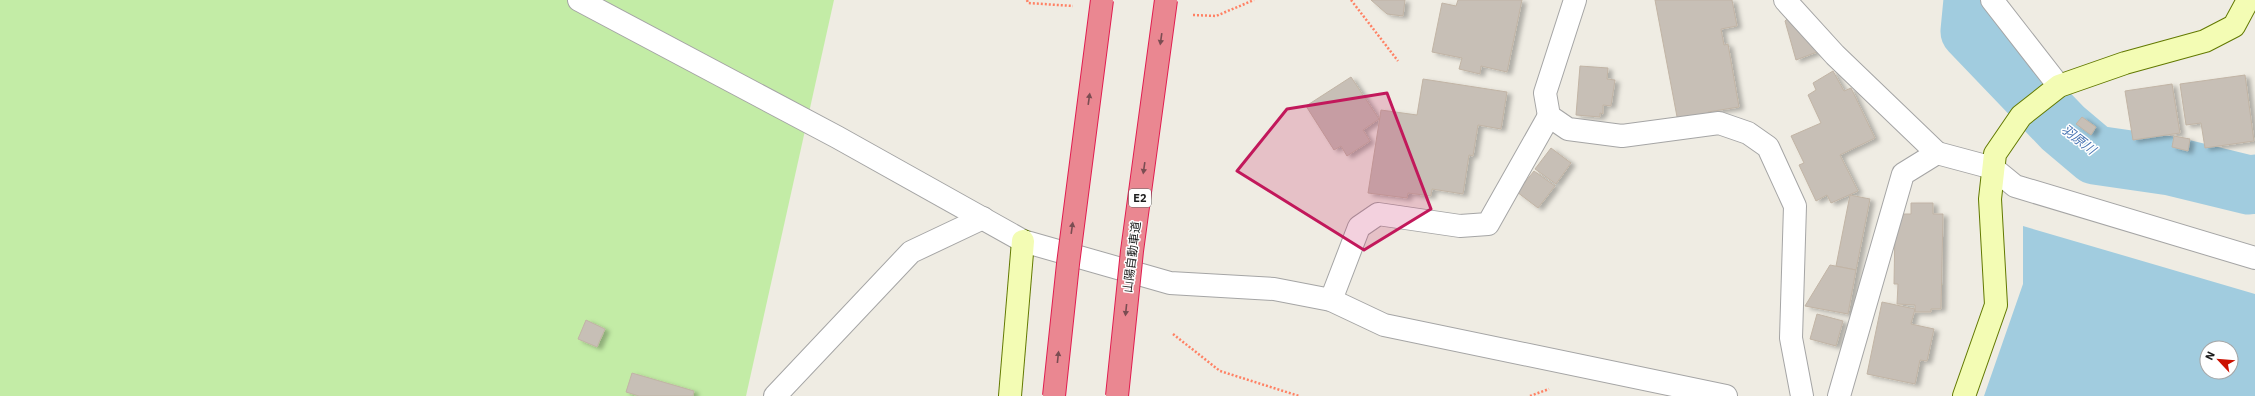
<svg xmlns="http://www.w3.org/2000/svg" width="2255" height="396" viewBox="0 0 2255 396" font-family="'IBM Plex Sans','Noto Sans JP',sans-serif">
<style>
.grass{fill:#c3eca6}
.water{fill:#a1ccdf;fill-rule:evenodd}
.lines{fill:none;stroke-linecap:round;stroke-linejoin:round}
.river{stroke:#a1ccdf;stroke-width:59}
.building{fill:#c7bfb6;stroke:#c1b4a5;filter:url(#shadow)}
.street-casing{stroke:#a5a5a5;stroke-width:24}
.secondary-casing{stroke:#627900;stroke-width:24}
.path{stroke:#ff8164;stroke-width:2.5;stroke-dasharray:2 2;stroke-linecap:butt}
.street{stroke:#fff;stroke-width:22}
.secondary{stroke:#f3fcb4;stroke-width:22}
.highway-bridge-casing{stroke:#e11c4f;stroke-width:24;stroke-linecap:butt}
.highway-bridge{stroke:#ea8791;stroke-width:22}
.oneway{fill:#7a4d52}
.marked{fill:#c2185b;fill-opacity:0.2;stroke:#c2185b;stroke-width:3;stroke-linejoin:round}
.labels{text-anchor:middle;stroke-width:3;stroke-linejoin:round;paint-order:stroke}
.shield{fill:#fff;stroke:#626262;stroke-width:1}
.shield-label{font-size:11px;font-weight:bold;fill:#1e1e1e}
.street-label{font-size:12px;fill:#1e1e1e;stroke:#fff}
.water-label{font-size:13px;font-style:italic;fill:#4673b2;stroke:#fff}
</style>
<defs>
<filter id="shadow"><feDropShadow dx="4.5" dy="2.5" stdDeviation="2" flood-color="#0004"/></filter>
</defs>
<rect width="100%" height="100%" fill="#efece3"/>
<path class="grass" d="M0,0H834L746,396H0Z"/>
<path class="water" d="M2023,226L2255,294V396H1984L2023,284ZM2207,348H2231V372H2207Z"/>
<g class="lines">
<path class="river" d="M1973,0L1970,31L2063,128L2095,155L2171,166L2249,185L2255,184"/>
</g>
<g class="building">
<path d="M1371,0H1405L1403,16L1387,14Z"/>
<path d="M1458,0H1522L1507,72L1481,66L1480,74L1459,69L1462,58L1432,52L1442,3L1456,6Z"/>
<path d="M1655,0H1732L1737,26L1721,29L1724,45L1728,44L1739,107L1708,112L1709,117L1678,122Z"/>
<path d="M1788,18L1817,52L1796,60L1785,21Z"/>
<path d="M1580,66L1608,68L1607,79L1615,80L1611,106L1603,105V114L1600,113V117L1576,115Z"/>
<path d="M1833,71L1844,91L1851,88L1875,138L1840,155L1858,191L1831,203L1827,195L1816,201L1799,165L1804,163L1791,136L1821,123L1808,95L1816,90L1813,83Z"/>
<path d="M2245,75L2254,141L2205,148L2201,123L2186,125L2180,84Z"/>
<path d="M1351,77L1379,119L1363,130L1370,141L1347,156L1341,146L1334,150L1306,106Z"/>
<path d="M1423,79L1507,92L1501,129L1478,125L1473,156L1469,155L1463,194L1432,189L1431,196L1408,193L1407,198L1368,193L1381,110L1417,115Z"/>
<path d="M2172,84L2180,133L2133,140L2125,91Z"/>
<path d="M2082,117L2096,127L2091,135L2076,124Z"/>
<path d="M2174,136L2190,139L2188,151L2172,147Z"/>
<path d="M1551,148L1571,163L1556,184L1535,169Z"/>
<path d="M1534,171L1555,186L1538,208L1517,192Z"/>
<path d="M1850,195L1870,199L1856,270L1836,266Z"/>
<path d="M1911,203H1933V214H1943L1941,309H1931V312H1915V305L1897,304L1898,284H1894L1895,228L1904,214H1911Z"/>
<path d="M1830,265L1856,270L1848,314L1805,306Z"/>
<path d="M1882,302L1915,309L1911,324L1934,329L1927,361L1920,360L1915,384L1867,374Z"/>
<path d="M1817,314L1843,321L1836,346L1810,339Z"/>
<path d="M586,320L605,329L597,347L578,339Z"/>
<path d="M632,373L694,391L693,396H639L626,392Z"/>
</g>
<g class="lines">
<defs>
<g id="street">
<path d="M579,0L837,137L1023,241L1170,283L1274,289L1331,300L1384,325L1726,396"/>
<path d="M1575,0L1545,93L1549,116L1568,129L1622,136L1719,123L1748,133L1768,147L1795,206L1791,338L1802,396"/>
<path d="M1785,0L1835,55L1937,153"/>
<path d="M1992,0L2059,86"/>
<path d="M1331,300L1359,227L1378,214L1460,226L1488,224L1549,116"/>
<path d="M775,396L911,252L983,218"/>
<path d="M1839,396L1903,174L1937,153L1993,168L2015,186L2255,258"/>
</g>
<g id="secondary">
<path d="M1010,396L1023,241"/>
<path d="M1964,396L1996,305L1990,199L1995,154L2021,116L2059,86L2125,63L2205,41L2234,26L2248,0"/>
</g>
</defs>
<use href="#street" class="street-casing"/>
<use href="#secondary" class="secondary-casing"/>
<g class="path">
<path d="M1027,0L1028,3L1073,6"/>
<path d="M1351,0L1398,61"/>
<path d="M1193,15L1216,16L1254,0"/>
<path d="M1173,334L1220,371L1299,396"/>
<path d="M1530,396L1549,389"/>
</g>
<use href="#street" class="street"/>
<use href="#secondary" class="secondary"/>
<defs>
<g id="highway-bridge">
<path d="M1054,396L1068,264L1102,0"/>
<path d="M1117,396L1132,251L1166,0"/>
</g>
</defs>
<use href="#highway-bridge" class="highway-bridge-casing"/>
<use href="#highway-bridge" class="highway-bridge"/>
</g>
<defs><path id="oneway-solid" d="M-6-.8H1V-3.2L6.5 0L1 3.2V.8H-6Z"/></defs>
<g class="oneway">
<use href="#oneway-solid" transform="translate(1161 39) rotate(98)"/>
<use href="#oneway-solid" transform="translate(1089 99) rotate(-82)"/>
<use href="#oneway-solid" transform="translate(1144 168) rotate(98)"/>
<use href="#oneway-solid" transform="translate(1072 228) rotate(-82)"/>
<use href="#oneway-solid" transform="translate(1126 310) rotate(96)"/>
<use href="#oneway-solid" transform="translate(1058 357) rotate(-84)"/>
</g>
<path class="marked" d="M1387,93L1431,209L1364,250L1237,171L1287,109Z"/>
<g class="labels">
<rect class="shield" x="1129" y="189" width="22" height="18" rx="3"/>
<g class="shield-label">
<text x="1140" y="202">E2</text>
</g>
<g class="street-label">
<text transform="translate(1132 257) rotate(-83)" y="4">山陽自動車道</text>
</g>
<g class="water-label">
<text transform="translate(2079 139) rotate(38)" y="5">羽原川</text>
</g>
</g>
<g transform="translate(2219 360) rotate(296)"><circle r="19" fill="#ffffff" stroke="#a5a5a5"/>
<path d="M0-3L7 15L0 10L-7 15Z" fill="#cb1100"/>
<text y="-6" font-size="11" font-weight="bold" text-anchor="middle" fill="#1e1e1e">N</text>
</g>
</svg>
